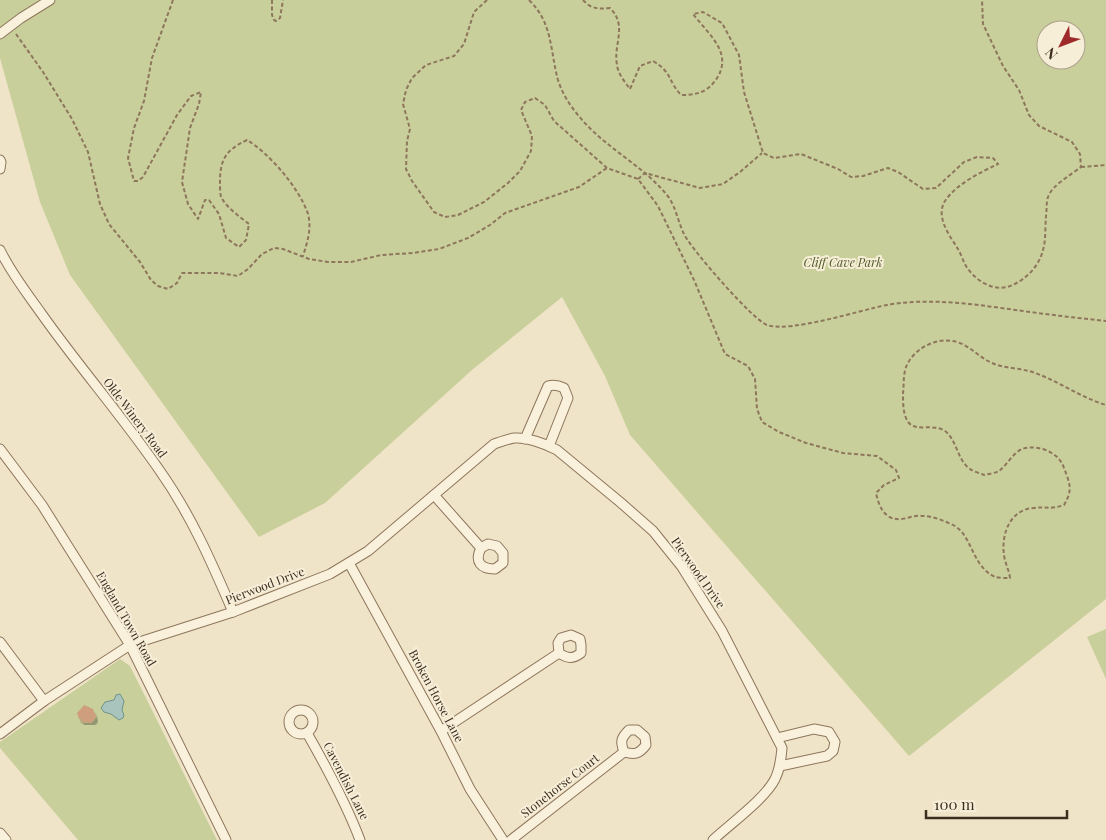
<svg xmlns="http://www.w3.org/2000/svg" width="1106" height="840" viewBox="0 0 1106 840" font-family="'Playfair Display',serif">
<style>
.green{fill:#c9cf9b;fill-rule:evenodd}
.water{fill:#a9c4bc;stroke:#6f938a}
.building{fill:#cf9f7d;filter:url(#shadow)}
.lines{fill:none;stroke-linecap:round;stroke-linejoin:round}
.minor-casing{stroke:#8d765c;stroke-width:11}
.path{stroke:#8d765c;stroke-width:2;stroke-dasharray:4 2.5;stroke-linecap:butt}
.minor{stroke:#faf1dc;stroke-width:9}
.labels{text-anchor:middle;stroke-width:4;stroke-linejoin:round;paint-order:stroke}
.park-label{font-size:12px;font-style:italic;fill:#4d5a26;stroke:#f7eed8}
.street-label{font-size:12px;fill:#3d2e20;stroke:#f7eed8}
</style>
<defs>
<filter id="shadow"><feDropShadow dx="2.5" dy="4.5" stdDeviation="0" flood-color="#0004"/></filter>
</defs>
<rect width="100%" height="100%" fill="#f0e4c8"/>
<g class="green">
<path d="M0,0H1106V599L909,756L630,435L605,376L562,297L472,370L325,503L259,537L70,275L40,202L0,58ZM1046,30H1076V60H1046Z"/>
<path d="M1106,629V679L1087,637Z"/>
<path d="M120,659L130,666L217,840H78L0,748V742Z"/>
</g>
<path class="water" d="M120,694L124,701L122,710L124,715L123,718L119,720L111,714L104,712L101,708L105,702L114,700L116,695Z"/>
<path class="building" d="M84,705L93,709L96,717L91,723L82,722L81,719H79L77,713Z"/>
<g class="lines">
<defs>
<g id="minor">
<path d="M0,34L21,18L50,0"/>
<path d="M0,160L1,162L0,169"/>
<path d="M0,250C11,273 26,292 41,313C79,367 123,417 160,471C191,515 212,563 233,612"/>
<path d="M525,439L548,386C554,384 558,385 564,388L568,398L549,446"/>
<path d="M0,449L42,505L130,645L226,840"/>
<path d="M434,495L481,548C474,562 481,569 495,569L503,563V553L497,546L488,544L481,548"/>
<path d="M349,563L441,731L470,789L503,840"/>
<path d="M0,642L44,701"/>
<circle cx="301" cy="722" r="12"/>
<path d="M629,730H637L645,737L646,745C639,754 635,755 624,752C620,741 621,738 629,730Z"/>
<path d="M441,731L559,653C568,659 573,659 581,653V645L580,639L571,635L561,638L558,643L559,653"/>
<path d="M307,733C327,768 346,803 360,840"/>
<path d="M0,734L44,701L130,645L233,612L330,574L368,551L494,444C500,442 508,439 514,438C527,437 546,444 557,450L620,502L653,531L682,567L722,631L782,748C781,759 780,769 775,779C765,799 730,824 713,840"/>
<path d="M777,738L814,729L829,732L835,742L833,751L827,756L780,766"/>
<path d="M0,833L6,840"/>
<path d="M511,840L624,752"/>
</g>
</defs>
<use href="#minor" class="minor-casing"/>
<g class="path">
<path d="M173,0L152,58L144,101L134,128L128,158L134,181H138L143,177L177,115L191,96L201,92L199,104L190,128L182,182L188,204L198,219L205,200H209L219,214L226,238L239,247L246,240L249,224C240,217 227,208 221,197C220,193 220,186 220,182C220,159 226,150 247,140C269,153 300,189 308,214C312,229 307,243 303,256"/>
<path d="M272,0V15L274,20L276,21L280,18L283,0"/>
<path d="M487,0L474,12L464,44L454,56L426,65L412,78L406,90L403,104L410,129L407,141L406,169L412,181L434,212L445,217L458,215L484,202L508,183L520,171L531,151L532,136L521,110L525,102L535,98L545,105L554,121L607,168L638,179L658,206L694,280L725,354L748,366L755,379L757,409L762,422L779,432L806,443L843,453L877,456L896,470L899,478L884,485L876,493C879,507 885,521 902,519C909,518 915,515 922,516C932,516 942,520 951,524C973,533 970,565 995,577C999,578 1005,578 1010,578C1009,570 1005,563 1004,555C1001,534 1010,510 1033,508C1046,506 1050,510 1064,505C1073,490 1070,484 1064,468C1059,452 1038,444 1022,449C1013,453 1007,465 999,471C995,473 989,474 984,475C980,473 974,472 970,469C957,460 957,440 945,431C933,423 917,432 909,423C903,416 903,403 903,394C904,385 903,376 906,367C913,350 933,338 952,341C968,343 978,357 992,363C1003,368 1017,368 1029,371C1056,379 1079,397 1106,405"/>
<path d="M529,0C553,23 550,51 558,80C563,96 573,110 584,122C608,149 643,166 667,195C676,206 678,223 685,236C694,252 753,320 767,325C791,333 860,310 887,305C931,297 979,305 1023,311C1051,315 1078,318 1106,321"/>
<path d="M583,0C591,9 598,9 610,8C628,26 613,44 617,65C618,74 625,82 630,89L640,66L653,61C672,72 668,81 681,95C695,95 706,93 715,81C735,54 709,35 693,14L703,12L722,23L739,55L744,92L763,153L774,158L801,154L838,169L851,177L863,176L888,168L898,172L923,189L936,188L964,162L977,157L993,158L998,164C981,172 955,185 945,201C935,217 950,236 958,249C961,254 963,261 966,266C974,279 991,291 1007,287C1024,282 1039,267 1043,250C1046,240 1045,227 1046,216C1047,211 1046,203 1048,197C1052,185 1071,175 1081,167L1080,154L1072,142L1039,126L1029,115L1019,90L1003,66L983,24L982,0"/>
<path d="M16,34L43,72L72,119L88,152L100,204L109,224L140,262L151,280L158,286L168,289L177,283L182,273H219L238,276L248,269L262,254L274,248L283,249L309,259L328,262H351L381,255L413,253L439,249L468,238L490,225L505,213L579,187L607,168"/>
<path d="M1081,167L1106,165"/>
<path d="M638,179L645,173L700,188L723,184L740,172L762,153"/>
</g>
<use href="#minor" class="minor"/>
</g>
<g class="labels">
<g class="park-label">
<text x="843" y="267">Cliff Cave Park</text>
</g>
<g class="street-label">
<text transform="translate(135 418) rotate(53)" y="4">Olde Winery Road</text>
<text transform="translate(698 573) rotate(55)" y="4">Pierwood Drive</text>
<text transform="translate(265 586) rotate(-21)" y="4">Pierwood Drive</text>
<text transform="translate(126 619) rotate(60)" y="4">England Town Road</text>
<text transform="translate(436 696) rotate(62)" y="4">Broken Horse Lane</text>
<text transform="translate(346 781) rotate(63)" y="4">Cavendish Lane</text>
<text transform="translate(560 786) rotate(-38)" y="4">Stonehorse Court</text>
</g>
</g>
<g transform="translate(1061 45) rotate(228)"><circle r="24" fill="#f7eed8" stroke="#ada18e"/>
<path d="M0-4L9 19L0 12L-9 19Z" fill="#9e2a2b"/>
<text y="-8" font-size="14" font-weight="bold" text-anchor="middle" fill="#3d2e20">N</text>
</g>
<path d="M926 810v8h141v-8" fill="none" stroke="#3d2e20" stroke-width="2.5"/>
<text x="934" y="810" font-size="15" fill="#3d2e20" stroke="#f7eed8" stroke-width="4" paint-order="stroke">100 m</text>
</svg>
